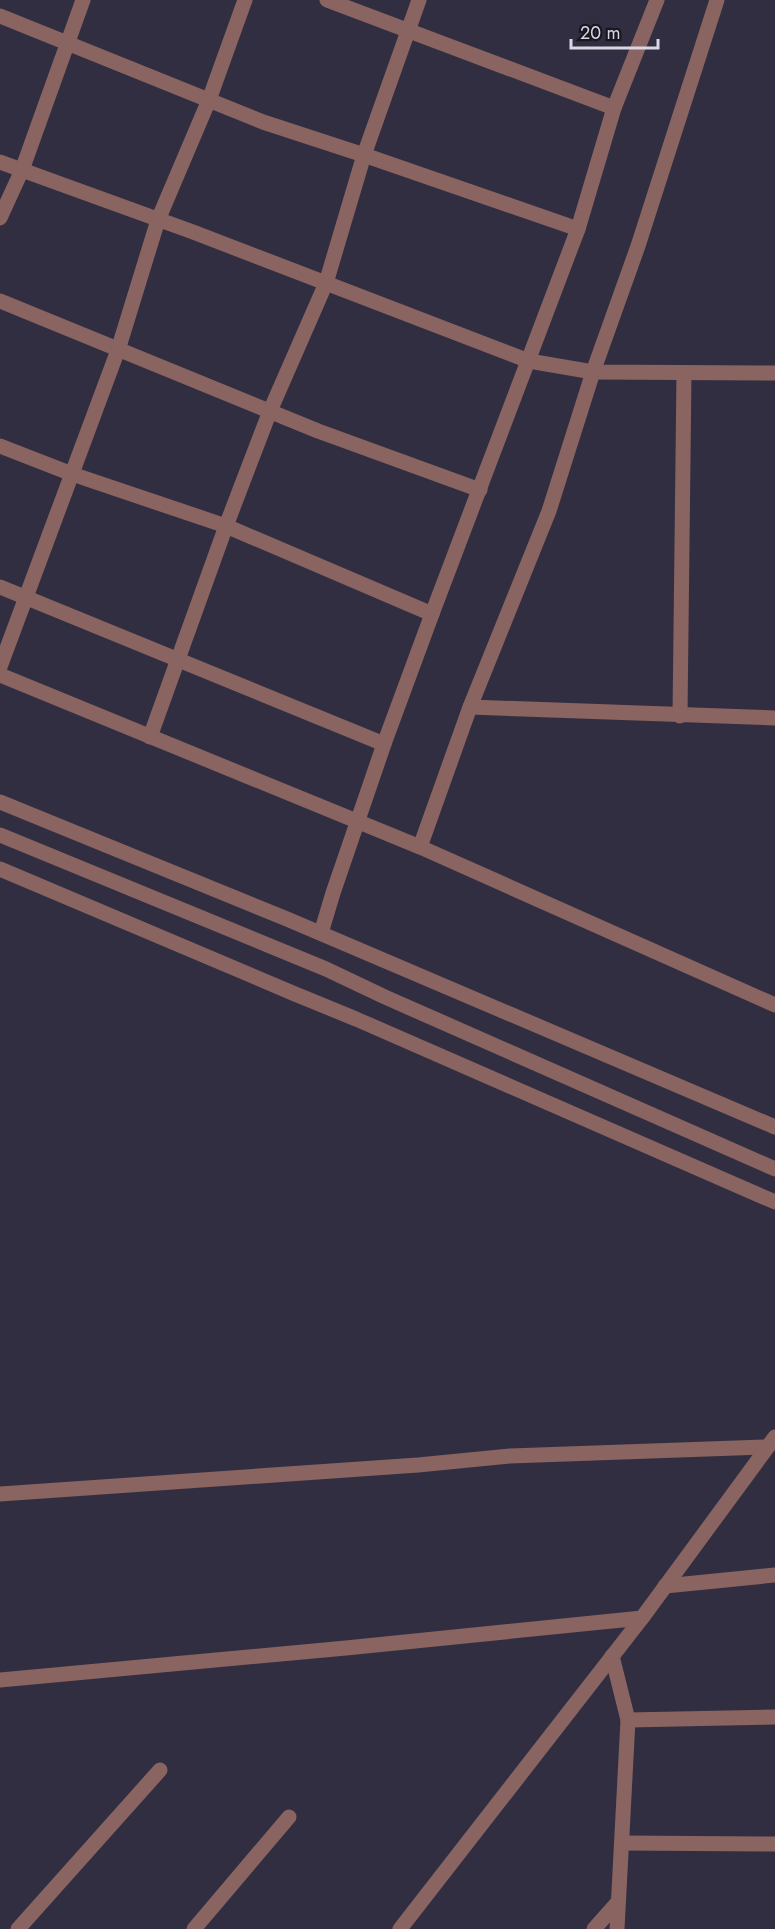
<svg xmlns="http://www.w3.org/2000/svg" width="775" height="1929" viewBox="0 0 775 1929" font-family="Jost,sans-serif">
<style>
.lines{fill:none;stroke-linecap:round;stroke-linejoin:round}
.minor{stroke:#896461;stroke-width:15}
</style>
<rect width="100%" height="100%" fill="#312e41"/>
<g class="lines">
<g class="minor">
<path d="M327,0L614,108"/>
<path d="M0,16L263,122L364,155L578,229"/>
<path d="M0,162L193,232L529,361L593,372L775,373"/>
<path d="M0,218L22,170L83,0"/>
<path d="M0,301L318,431L480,490"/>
<path d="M0,446L72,474L226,526L432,614"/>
<path d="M0,587L384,744"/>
<path d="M0,667L118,350L158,220L209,100L245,0"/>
<path d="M0,675L420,847L775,1005"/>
<path d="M470,707L775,718"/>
<path d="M680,716L684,373"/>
<path d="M150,737L226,526L270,411L326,283L364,155L419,0"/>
<path d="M0,802L287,919L775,1127"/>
<path d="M0,835L326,969L385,997L775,1169"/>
<path d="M420,847L470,707L549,511L593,372L638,246L717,0"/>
<path d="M0,869L295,994L356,1019L775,1202"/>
<path d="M321,933L333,893L384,744L432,614L578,229L614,108L657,0"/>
<path d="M0,1494L418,1465L510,1456L767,1447"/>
<path d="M665,1586L775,1575"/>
<path d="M612,1656L628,1720L617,1929"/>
<path d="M0,1680L346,1648L642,1618"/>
<path d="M628,1720L775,1717"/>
<path d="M623,1843L775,1844"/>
<path d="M18,1929L160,1770"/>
<path d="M194,1929L289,1817"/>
<path d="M400,1929L642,1618L775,1437"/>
<path d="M594,1929L618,1902"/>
</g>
</g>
<path d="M571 39v9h87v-9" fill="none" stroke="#d8d7e3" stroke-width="3"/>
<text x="580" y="39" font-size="18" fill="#d8d7e3" stroke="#191820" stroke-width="4.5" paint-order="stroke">20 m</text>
</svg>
